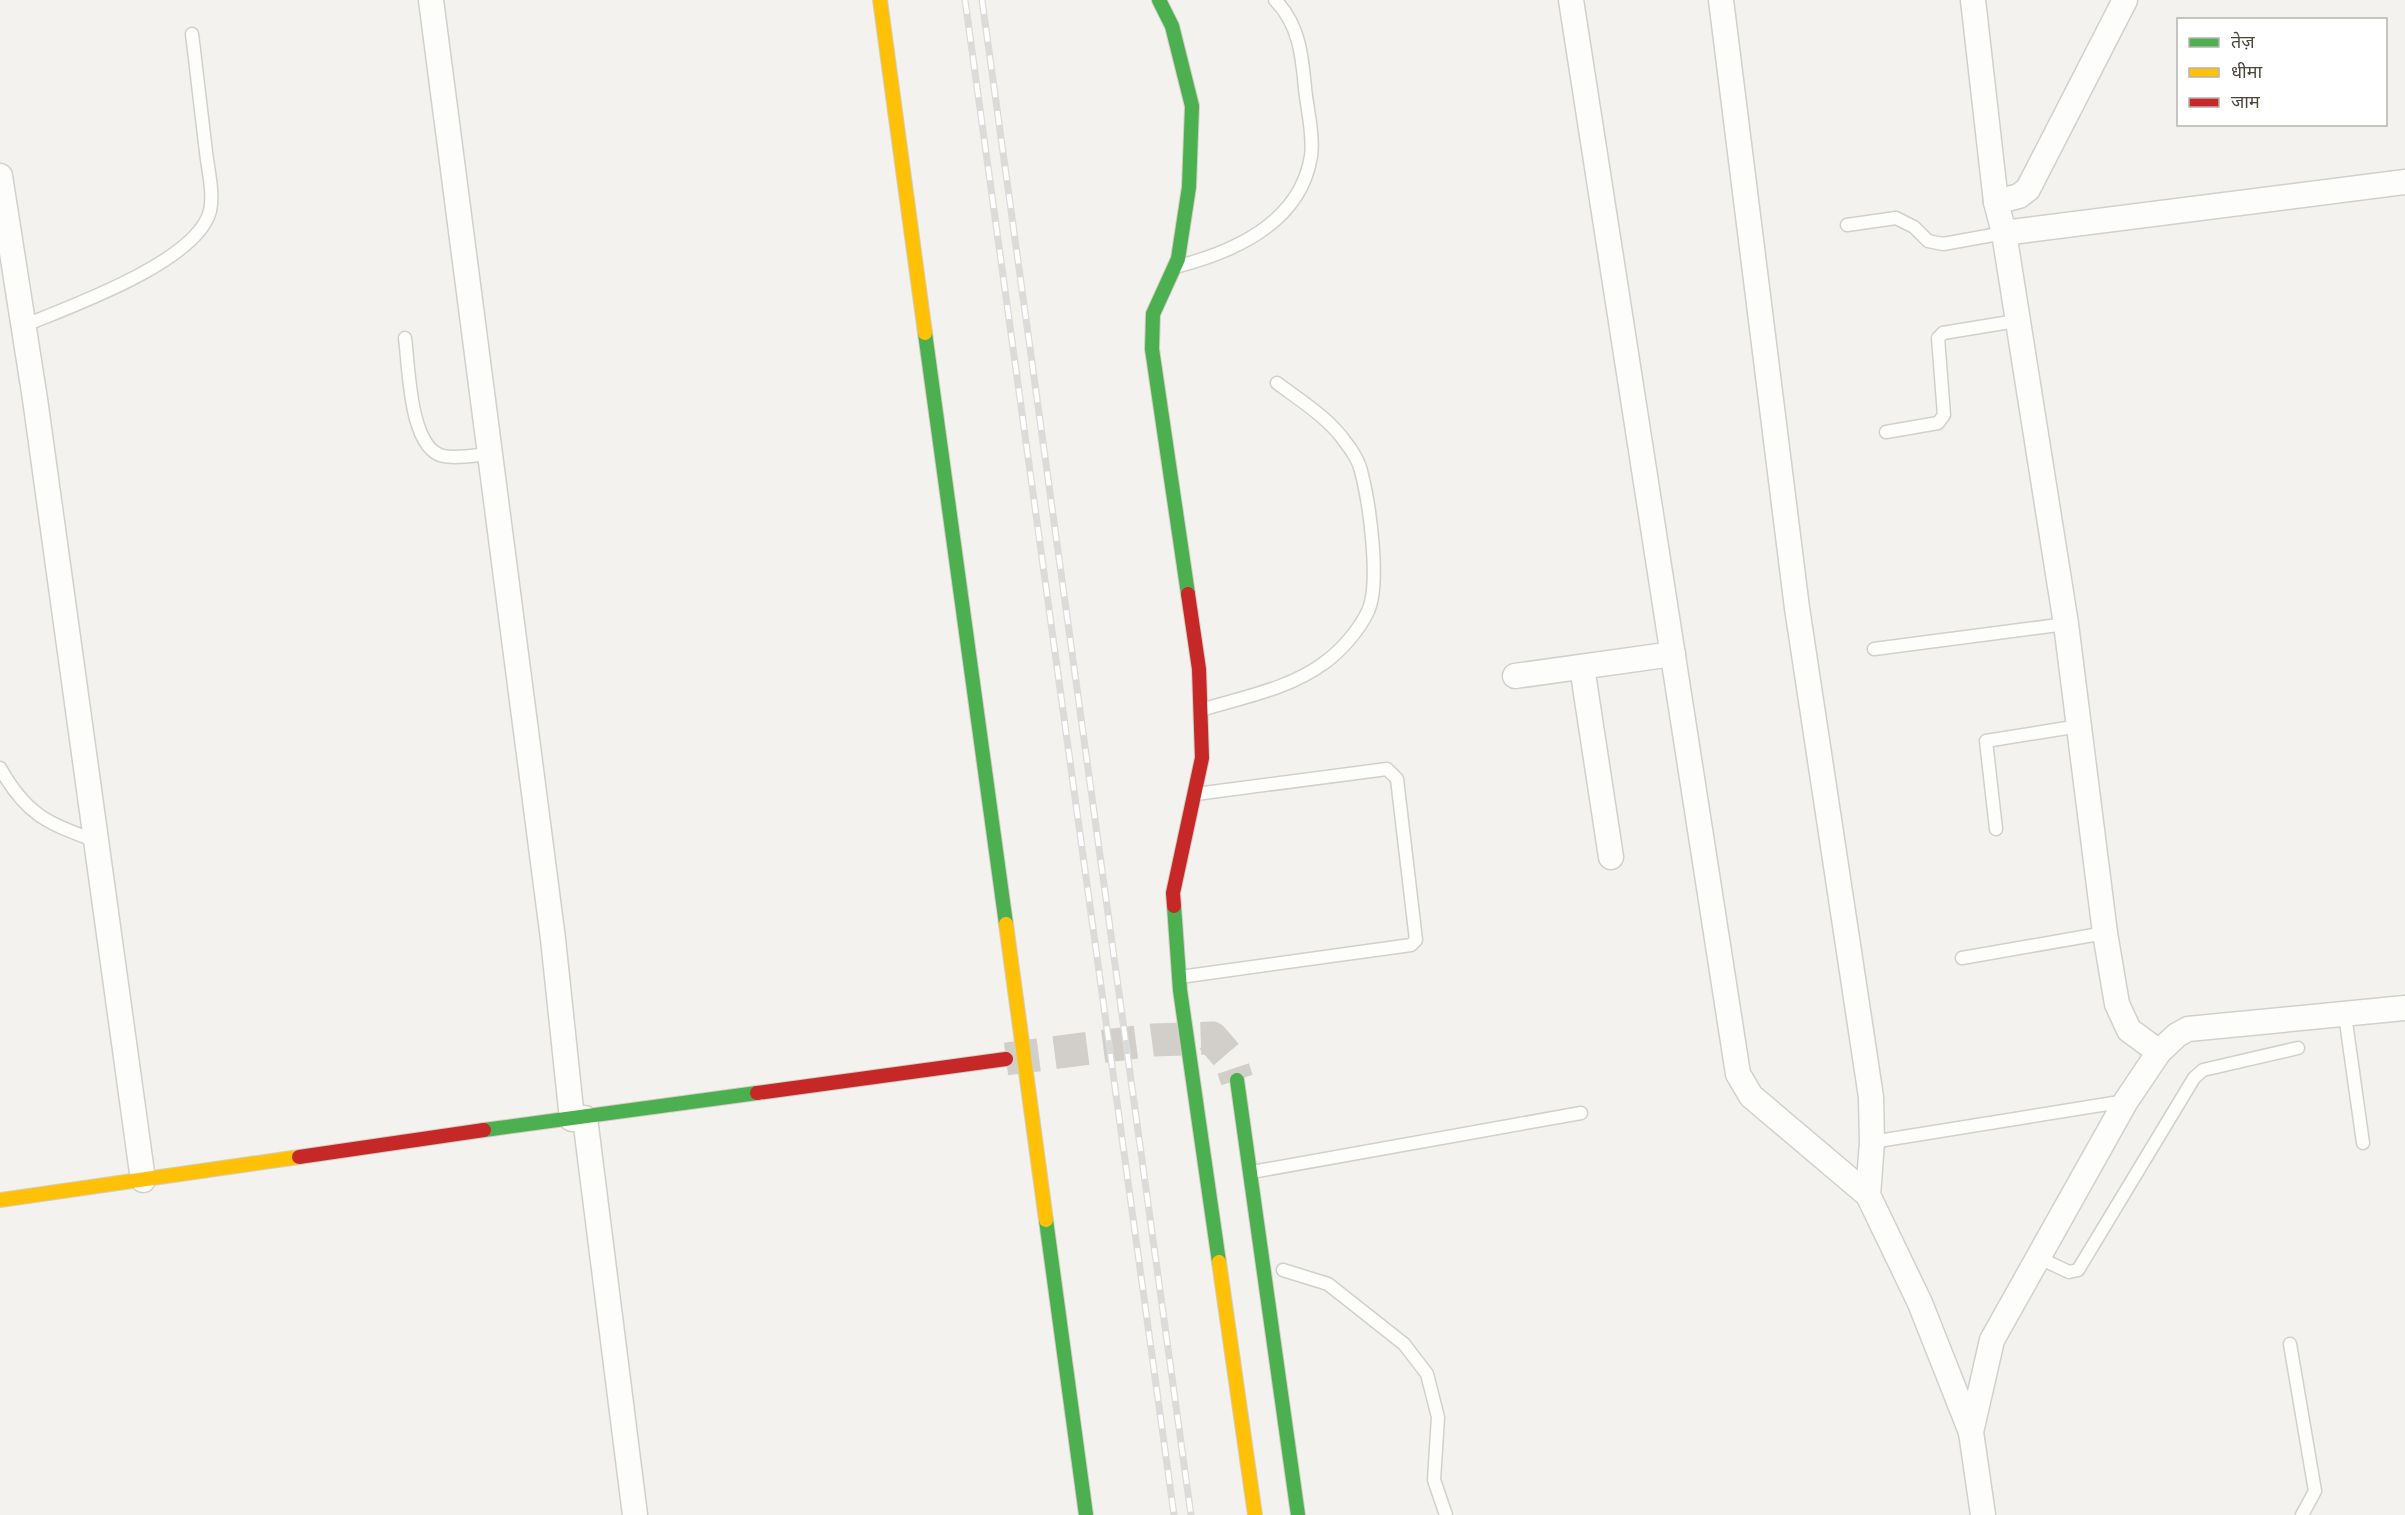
<svg xmlns="http://www.w3.org/2000/svg" width="2405" height="1515" viewBox="0 0 2405 1515" font-family="'Archivo Narrow','Noto Sans Devanagari',sans-serif">
<style>
.lines{fill:none;stroke-linecap:round;stroke-linejoin:round}
.secondary-tunnel{stroke:#d2cfca;stroke-width:33;stroke-dasharray:33 16;stroke-linecap:butt}
.lane-casing{stroke:#d2d0cb;stroke-width:15}
.street-casing{stroke:#d2d0cb;stroke-width:27}
.fast-casing{stroke:#d3cfc5;stroke-width:16}
.slow-casing{stroke:#d3cfc5;stroke-width:16}
.jam-casing{stroke:#d3cfc5;stroke-width:16}
.lane{stroke:#fdfdfc;stroke-width:12}
.street{stroke:#fdfdfc;stroke-width:24}
.fast{stroke:#4caf50;stroke-width:14}
.slow{stroke:#ffc107;stroke-width:14}
.jam{stroke:#c62828;stroke-width:14}
.rail-casing{stroke:#dbdbda;stroke-width:7}
.rail{stroke:#fff;stroke-width:4.5;stroke-dasharray:14;stroke-linecap:butt}
</style>
<rect width="100%" height="100%" fill="#f4f2ee"/>
<g class="lines">
<path class="secondary-tunnel" d="M1006,1059L1153,1040L1212,1038L1230,1059L1237,1080"/>
<defs>
<g id="lane">
<path d="M1847,225L1896,218L1914,227L1928,241L1943,244L2004,233"/>
<path d="M1179,266C1236,251 1301,221 1311,156C1314,135 1307,109 1305,88C1302,55 1299,24 1275,0"/>
<path d="M23,326C69,307 197,262 210,211C214,193 208,170 206,152C201,112 197,73 192,34"/>
<path d="M405,338C409,366 409,448 443,456C457,459 476,455 490,454"/>
<path d="M1886,432L1938,423L1944,415L1938,338L1943,333L2016,321"/>
<path d="M1874,649L2066,624"/>
<path d="M1201,710C1243,697 1289,689 1324,663C1341,651 1360,629 1368,611C1381,583 1369,501 1361,471C1359,462 1352,450 1346,443C1329,418 1301,401 1277,383"/>
<path d="M0,768C27,816 48,823 96,841"/>
<path d="M1996,829L1986,741L2079,726"/>
<path d="M1962,958L2105,933"/>
<path d="M1180,977L1411,945L1416,940L1397,779L1387,769L1196,794"/>
<path d="M2345,1015L2363,1143"/>
<path d="M1872,1142L2126,1101"/>
<path d="M1252,1172L1581,1113"/>
<path d="M2037,1257L2069,1272L2078,1270L2194,1078L2203,1070L2298,1048"/>
<path d="M1283,1270L1328,1284L1404,1344L1427,1374L1438,1417L1434,1480L1446,1515"/>
<path d="M2290,1344L2315,1491L2302,1515"/>
</g>
<g id="street">
<path d="M431,0L553,939L572,1119"/>
<path d="M1571,0L1738,1074L1751,1096L1868,1195"/>
<path d="M1721,0L1797,608L1871,1097L1872,1142L1868,1195L1920,1303L1971,1432"/>
<path d="M1973,0L1996,202L2004,233L2066,624L2105,933L2117,1004L2129,1030L2159,1052"/>
<path d="M0,176L35,399L143,1180"/>
<path d="M1996,202L2019,196L2028,189L2125,0"/>
<path d="M2004,233L2405,182"/>
<path d="M1582,667L1611,857"/>
<path d="M1515,676L1673,654"/>
<path d="M585,1118L635,1515"/>
<path d="M1983,1515L1971,1432L1992,1340L2126,1101L2159,1052L2177,1035L2188,1029L2405,1008"/>
</g>
<g id="fast">
<path d="M1159,0L1172,26L1192,106L1189,187L1178,259L1153,314L1152,349L1188,594"/>
<path d="M925,333L1006,924"/>
<path d="M1174,906L1180,990L1219,1262"/>
<path d="M1237,1080L1298,1515"/>
<path d="M484,1130L757,1093"/>
<path d="M1046,1220L1086,1515"/>
</g>
<g id="slow">
<path d="M880,0L925,333"/>
<path d="M1006,924L1046,1220"/>
<path d="M0,1200L299,1157"/>
<path d="M1219,1262L1255,1515"/>
</g>
<g id="jam">
<path d="M1174,906L1173,893L1202,758L1199,669L1188,594"/>
<path d="M757,1093L1006,1059"/>
<path d="M299,1157L484,1130"/>
</g>
</defs>
<use href="#lane" class="lane-casing"/>
<use href="#street" class="street-casing"/>
<use href="#fast" class="fast-casing"/>
<use href="#slow" class="slow-casing"/>
<use href="#jam" class="jam-casing"/>
<use href="#lane" class="lane"/>
<use href="#street" class="street"/>
<use href="#fast" class="fast"/>
<use href="#slow" class="slow"/>
<use href="#jam" class="jam"/>
<defs>
<g id="rail">
<path d="M965,0L1174,1515"/>
<path d="M982,0L1191,1515"/>
</g>
</defs>
<use href="#rail" class="rail-casing"/>
<use href="#rail" class="rail"/>
</g>
<rect x="2177" y="18" width="210" height="108" fill="#ffffff" stroke="#b7b4b0" stroke-width="1.5"/>
<rect x="2189" y="38" width="30" height="9" fill="#4caf50" stroke="#b7b4b0" stroke-width="1.5"/>
<text x="2231" y="48" font-size="18" fill="#4b4439">तेज़</text>
<rect x="2189" y="68" width="30" height="9" fill="#ffc107" stroke="#b7b4b0" stroke-width="1.5"/>
<text x="2231" y="78" font-size="18" fill="#4b4439">धीमा</text>
<rect x="2189" y="98" width="30" height="9" fill="#c62828" stroke="#b7b4b0" stroke-width="1.5"/>
<text x="2231" y="108" font-size="18" fill="#4b4439">जाम</text>
</svg>
